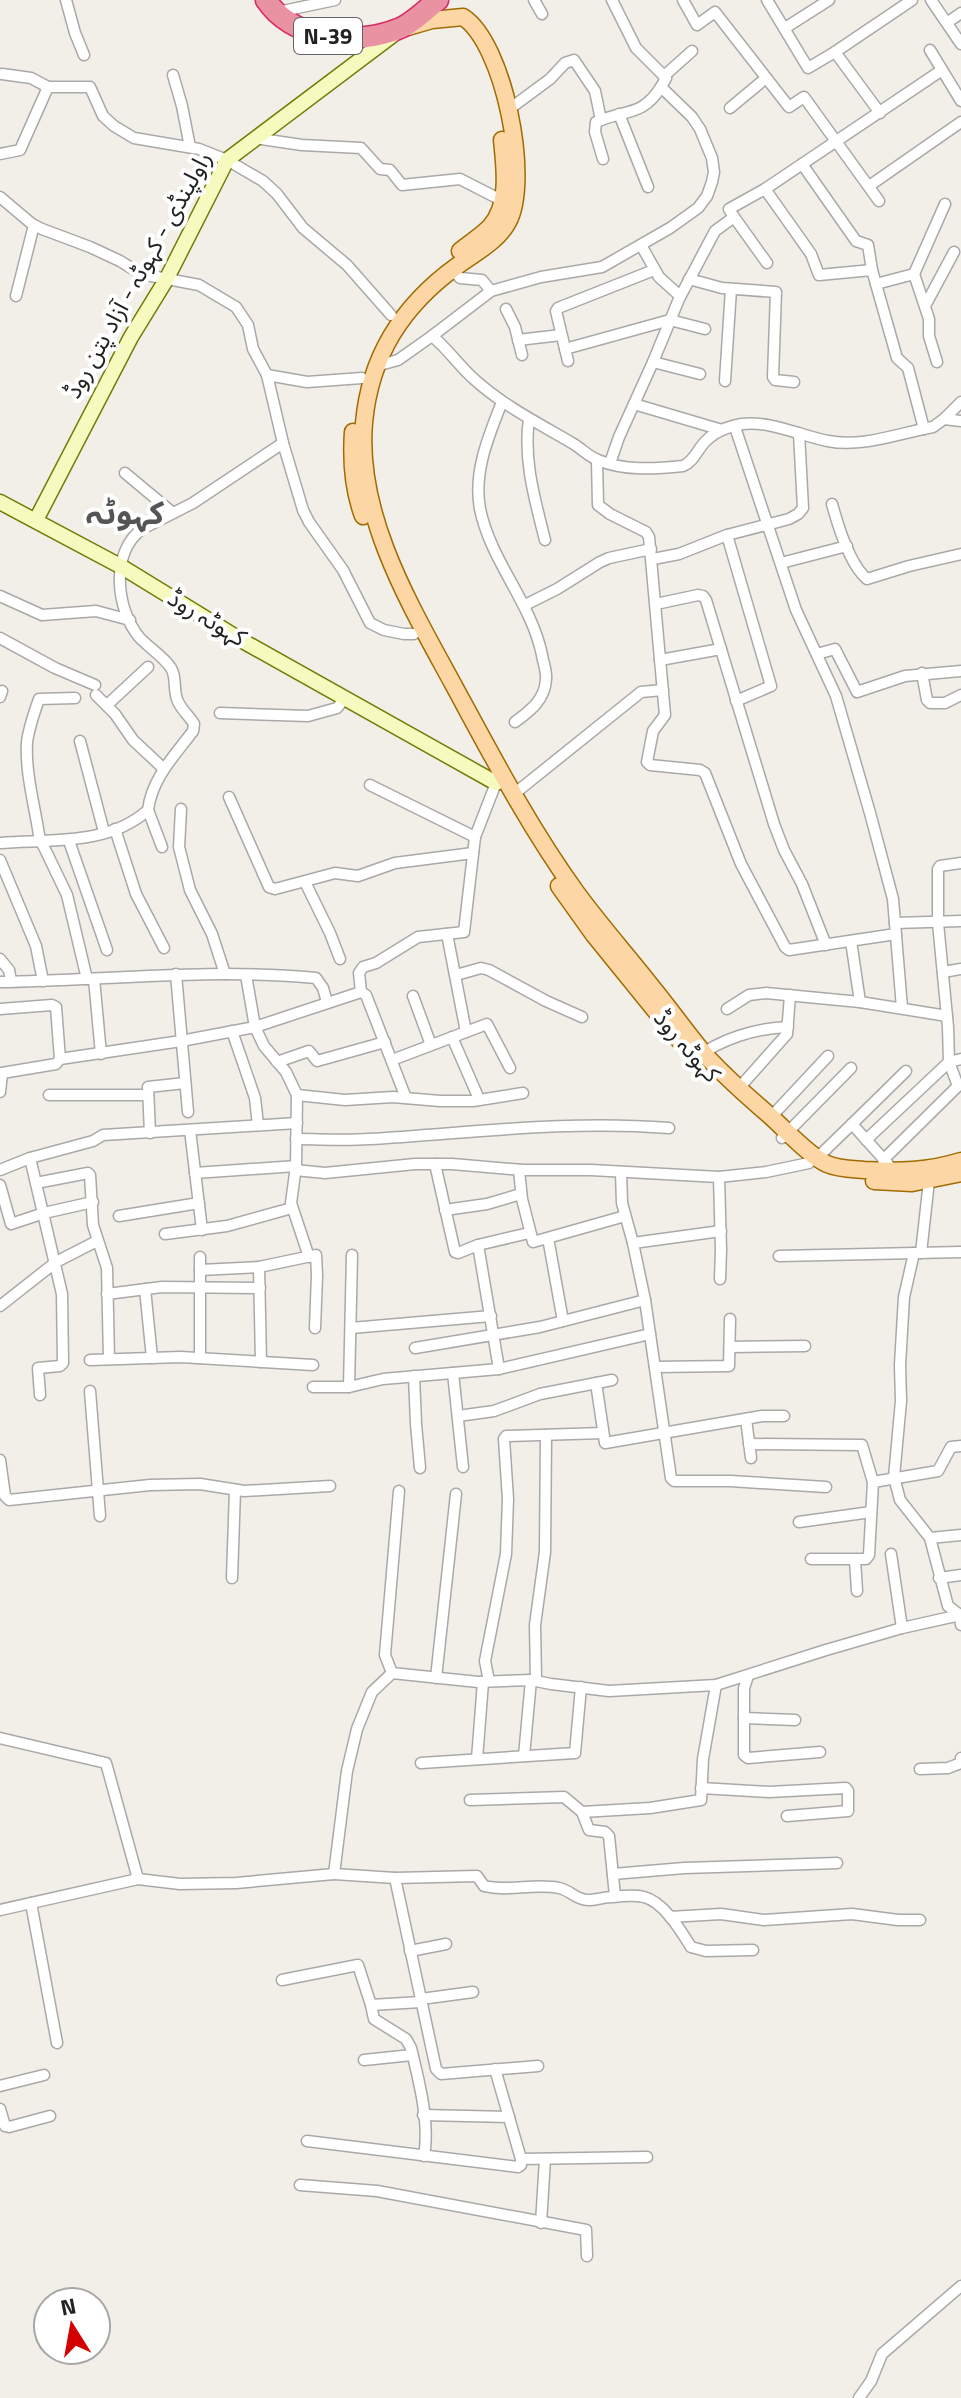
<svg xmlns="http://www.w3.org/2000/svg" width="961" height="2398" viewBox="0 0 961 2398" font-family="'Titillium Web','Noto Sans Arabic',sans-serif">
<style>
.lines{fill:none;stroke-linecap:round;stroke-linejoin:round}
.street-casing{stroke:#a9a9a9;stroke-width:13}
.secondary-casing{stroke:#707d05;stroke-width:17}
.primary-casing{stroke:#a06b00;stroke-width:19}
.highway-casing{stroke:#dc2a67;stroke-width:23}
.street{stroke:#fff;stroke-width:10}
.secondary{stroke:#f7fabf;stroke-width:14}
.primary{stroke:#fcd6a4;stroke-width:16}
.highway{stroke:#e892a2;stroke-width:20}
.labels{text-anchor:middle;stroke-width:8;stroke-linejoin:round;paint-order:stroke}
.shield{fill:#fff;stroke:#646464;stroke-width:2}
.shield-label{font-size:22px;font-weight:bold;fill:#222}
.street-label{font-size:24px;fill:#222;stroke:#fff}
.district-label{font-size:32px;font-weight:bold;fill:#555;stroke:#fff}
</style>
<rect width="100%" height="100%" fill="#f2efe9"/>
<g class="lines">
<defs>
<g id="street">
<path d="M66,0L75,33L84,55"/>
<path d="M534,0L542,14"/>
<path d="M683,0L697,25L715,12L789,107L804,97L879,201"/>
<path d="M767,0L808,68L835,52L880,113"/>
<path d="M931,0L961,44"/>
<path d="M278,12L335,0"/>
<path d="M948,22L961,13"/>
<path d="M785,28L829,0"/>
<path d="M930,50L961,101"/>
<path d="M835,52L912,0"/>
<path d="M2,74L31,78L48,87"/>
<path d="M173,75L182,106L190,147"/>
<path d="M664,76L692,51"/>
<path d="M730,108L766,78"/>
<path d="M508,110L550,79L565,63L574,60L595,91L601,120"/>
<path d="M619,114L648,187"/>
<path d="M254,138L302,145L361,148L380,169L390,170L402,185L460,179L503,201"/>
<path d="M0,154L20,150L48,87H90L103,116L114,126L134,138L199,149L227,160L263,181L277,194L303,228L347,265L391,315"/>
<path d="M603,159L595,132L596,122C626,109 642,117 661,87"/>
<path d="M802,164L856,241L868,245L872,270L895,351L897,358L908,368L924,429"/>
<path d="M869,186L961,122"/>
<path d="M765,189L811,254L819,275L872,270"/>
<path d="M0,197L32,224L42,229L90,247L120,261L141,274L199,285L236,307L248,325L253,349L267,375"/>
<path d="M734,217L767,263"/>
<path d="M641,245L659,277L680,296"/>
<path d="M452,269L460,278L482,280L491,291"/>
<path d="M914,274L929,319V336L937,362"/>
<path d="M689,279L722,288L776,292L773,377L775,380L794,382"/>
<path d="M876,284L914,274L945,204"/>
<path d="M16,296L34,225"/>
<path d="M925,306L954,252"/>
<path d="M506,309L515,327L522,355"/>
<path d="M432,336L491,291L541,277L602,267L670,228L698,208L707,196L712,182L714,172L712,158L700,129L692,117L661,87L666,78L636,48L612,0"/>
<path d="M518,340L561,335"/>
<path d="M565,349L670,320L705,329"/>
<path d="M568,361L556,311L558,308L654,270"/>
<path d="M653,362L700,374"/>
<path d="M376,366L398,360L432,336C448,349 459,366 475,380C504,406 538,423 572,443C581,448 589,457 598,460C623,471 656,469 683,466C695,461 698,447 708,439C716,431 731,426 742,424C768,420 802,436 828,441C862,448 900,433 933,427L944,419L961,421"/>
<path d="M362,378L307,382L267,375L283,443L303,510L309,522L343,570L370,623L384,630L404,634H414"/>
<path d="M725,381L731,289"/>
<path d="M502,402C489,435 473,472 480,509C491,562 531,602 542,655C543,662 547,672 546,679C545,700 530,711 515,722"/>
<path d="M634,404L722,430"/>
<path d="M529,419C523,460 535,500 545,540"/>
<path d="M944,419L961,402"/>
<path d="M735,427L796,610L836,696L870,813L893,899L902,1008"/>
<path d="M597,460L598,505L610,514L646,532L649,537L665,715L653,731L647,762L650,765L700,770L705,773L741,864L785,947L789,950L896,934"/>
<path d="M610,463L619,437L653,362L679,299L715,231L734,217L729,209L765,189L942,70"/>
<path d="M125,473L173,513"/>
<path d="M832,504C838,526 850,565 867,579L909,566L961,554"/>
<path d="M727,535L771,686L736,701"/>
<path d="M653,559L679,554L727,535L789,519L798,514L803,508L799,433"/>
<path d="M781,563L847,546"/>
<path d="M0,596L42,615L96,611L130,620"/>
<path d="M656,604L698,595L703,596L706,600L774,824L784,850L802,884L826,945"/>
<path d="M525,605L557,589L600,562L609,558L651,549"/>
<path d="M0,638L55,668L95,685"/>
<path d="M817,654L835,649L857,692L905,676L961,671"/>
<path d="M660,660L721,649"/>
<path d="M922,673L927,700L930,703H945L961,695"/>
<path d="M96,695L115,714L133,740L164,769"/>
<path d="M0,697L2,691"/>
<path d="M107,705L148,667"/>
<path d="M220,713L308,716L337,708L345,698"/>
<path d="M80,741L104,832"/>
<path d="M370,785L475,837"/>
<path d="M514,794L641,692L663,690"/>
<path d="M229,797L269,887L275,889L335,873L358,876L395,863L473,853"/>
<path d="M181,809L179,847L190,890L212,934L225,974"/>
<path d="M148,810L162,847"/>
<path d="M115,829L136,894L164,948"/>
<path d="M69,841L107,950"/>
<path d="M40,842C36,810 25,775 27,742C29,727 34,713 39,699L75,698"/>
<path d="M0,843C50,839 108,846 148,810C152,778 175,755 193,731L194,724C189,715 180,709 177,699C173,688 177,678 171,668C163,656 149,648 139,637C116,609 110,553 142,529L193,503L283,443"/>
<path d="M42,843L67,895L87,979"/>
<path d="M0,860L36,946L43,981"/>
<path d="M305,882L330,933L340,959"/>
<path d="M895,923L961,921"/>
<path d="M447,934L466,1032"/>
<path d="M851,941L860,1002"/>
<path d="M0,959L9,970L11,981"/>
<path d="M943,972L961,969"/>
<path d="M176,974L188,1112"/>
<path d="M246,975L255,1027L264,1046L286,1072L297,1095L296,1166L291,1203L309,1257"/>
<path d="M456,975L481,968L489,970L546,1001L582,1017"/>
<path d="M94,979L101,1054"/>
<path d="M0,982C106,980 211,968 316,978L323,988L327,1002"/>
<path d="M361,992L359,973L363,967L376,963L418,937L464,932L475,837L496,783"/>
<path d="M413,996L431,1045"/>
<path d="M0,1009L52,1005L56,1007L60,1059"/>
<path d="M727,1009L749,995L766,993L860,1002L947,1016"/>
<path d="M232,1031L255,1098L258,1125"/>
<path d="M452,1037L479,1099"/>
<path d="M695,1059C720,1039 756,1028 788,1027"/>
<path d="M392,1060L487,1024L510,1068"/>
<path d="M277,1062L309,1051L317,1061L385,1042"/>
<path d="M739,1088L787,1034L790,995"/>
<path d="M0,1092L2,1073L56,1064L60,1059L181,1041L255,1027L361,992L366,995L406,1098"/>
<path d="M49,1095H148"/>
<path d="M297,1095L345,1100L393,1097L440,1101H473L523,1093"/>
<path d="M771,1117L828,1056"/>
<path d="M852,1124L906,1071"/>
<path d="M190,1130L202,1230"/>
<path d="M150,1133L148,1087L185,1083"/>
<path d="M782,1138L851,1068"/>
<path d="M296,1139C320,1139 345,1141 369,1139C471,1133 566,1120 669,1128"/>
<path d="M866,1140L949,1062L948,1027L938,923V869L940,866L961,863"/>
<path d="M30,1158L62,1294L63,1363L60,1366L38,1368L40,1395"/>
<path d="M817,1158L852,1124L888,1164"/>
<path d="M883,1160L958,1086L949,1062L961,1059"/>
<path d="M435,1164L455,1252L458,1253L478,1245L529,1233"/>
<path d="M0,1170L30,1158L93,1141L103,1135L297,1123"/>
<path d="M295,1170L325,1173L415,1164H452L523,1170H591L719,1177L766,1172L809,1163"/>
<path d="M519,1170L522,1199L533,1242L625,1216"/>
<path d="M621,1172L622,1203L633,1243L645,1300L671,1478L674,1481H730L826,1487"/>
<path d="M195,1173L296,1166"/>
<path d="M719,1177L721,1250L720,1279"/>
<path d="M36,1183L88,1173L90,1175L93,1225L107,1268L109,1359"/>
<path d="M0,1185L11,1224L44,1213L93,1202"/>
<path d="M445,1210L487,1204L521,1194"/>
<path d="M119,1216L199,1203"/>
<path d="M165,1234L227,1226L292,1208"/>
<path d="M548,1238L563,1321"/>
<path d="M633,1243L721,1231"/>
<path d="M478,1245L499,1369"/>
<path d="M914,1253L904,1297L900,1365L901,1401L894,1477L900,1500L930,1538L948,1606L960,1615L961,1625"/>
<path d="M921,1253L929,1181"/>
<path d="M779,1256L961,1252"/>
<path d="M259,1267L261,1362"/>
<path d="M200,1270L259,1267L316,1255L317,1275L315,1328"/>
<path d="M145,1289L152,1358"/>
<path d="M107,1294L162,1287L260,1288"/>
<path d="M0,1306L56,1262L97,1241"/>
<path d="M351,1328L491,1316"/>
<path d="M730,1347L805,1346"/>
<path d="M415,1348L540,1327L645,1300"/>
<path d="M200,1358V1257"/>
<path d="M90,1360L181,1357L313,1365"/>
<path d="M655,1367L729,1366L730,1319"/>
<path d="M453,1373L463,1467"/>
<path d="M414,1376L416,1424L420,1468"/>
<path d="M596,1383L605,1443L762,1416H784"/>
<path d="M313,1387H349L383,1379L499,1369L650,1334"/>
<path d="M349,1387L352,1255"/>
<path d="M90,1391L100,1516"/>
<path d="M458,1416L494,1411L540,1394L612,1380"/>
<path d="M746,1419L751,1458"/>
<path d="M749,1444L862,1445L873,1482"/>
<path d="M0,1460L5,1496L9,1500L150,1485L200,1484L244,1491L330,1486"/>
<path d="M799,1522L871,1512"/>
<path d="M930,1538L961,1535"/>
<path d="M891,1554L902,1628"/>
<path d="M811,1559H866L869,1555L873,1482L938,1471L951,1447L961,1446"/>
<path d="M855,1560L857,1591"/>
<path d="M232,1578L235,1490"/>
<path d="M939,1578L961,1575"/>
<path d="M392,1673L385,1655L399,1491"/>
<path d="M748,1676L744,1688V1755L748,1758L820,1752"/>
<path d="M436,1678L456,1494"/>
<path d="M536,1680L535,1625L545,1552L546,1435"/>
<path d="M489,1681L485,1661L506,1554L508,1499L504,1439L506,1436L603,1433"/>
<path d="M744,1718L795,1720"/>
<path d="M0,1738L106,1763L138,1879"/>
<path d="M524,1756L531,1680"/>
<path d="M477,1759L483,1682"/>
<path d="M421,1763L575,1753L581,1687"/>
<path d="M920,1769L948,1768L961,1763V1758"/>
<path d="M701,1788L769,1792L846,1788L848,1791V1811L787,1816"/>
<path d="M470,1800L564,1797L582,1812L589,1830L605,1832L609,1836L615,1896"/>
<path d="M582,1812L650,1808L701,1800L703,1759L716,1685"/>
<path d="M334,1874L395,1878L477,1876L484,1886C509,1892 534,1883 559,1888C570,1890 576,1900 588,1900C596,1900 604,1897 613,1897C622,1896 635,1895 644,1897C664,1902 681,1931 691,1947L706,1951L753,1950"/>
<path d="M613,1874L684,1868L837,1863"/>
<path d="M395,1878L436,2069L441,2074L538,2066"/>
<path d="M31,1903L57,2043"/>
<path d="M0,1910L138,1879L180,1884L236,1883L334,1874L347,1771L357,1729L372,1692L392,1673L478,1682L531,1680L551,1684L609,1691L716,1685L826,1650L902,1628L960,1615"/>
<path d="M670,1917L721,1914L764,1920L852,1914L898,1920H920"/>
<path d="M410,1951L446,1944"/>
<path d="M282,1980L358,1965L371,2005L421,2002"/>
<path d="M421,1999L473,1992"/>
<path d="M371,2005L374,2019L406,2039L411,2048C419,2081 430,2123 424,2156"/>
<path d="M364,2060L412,2055"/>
<path d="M0,2086L44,2075"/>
<path d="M0,2109L5,2126L9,2127L50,2116"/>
<path d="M423,2115L509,2117"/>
<path d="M307,2141L518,2167L521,2165V2159L495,2069"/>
<path d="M521,2159L647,2157"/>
<path d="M300,2185L377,2191L586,2230L587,2256"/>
<path d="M541,2223L545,2159"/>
<path d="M859,2398L871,2381L882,2354L961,2286"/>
</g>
<g id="secondary">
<path d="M0,502L122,567L241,640L496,783L504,778"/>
<path d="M36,520L131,337L166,280L227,160L393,35"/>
</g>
<g id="primary">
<path d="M408,27L432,20L463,17C504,43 531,180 508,222C498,241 475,253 457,266C403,305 370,355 364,423C356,515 410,605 453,684C491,754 529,827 576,892C600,925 627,955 652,987C671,1010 688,1035 708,1058C727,1078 748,1097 769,1115C785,1129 808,1155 827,1164C838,1169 852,1169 864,1170C898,1172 929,1171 961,1161"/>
<path d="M460,251C470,243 481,236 490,227C510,205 505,168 502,140"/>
<path d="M353,432C351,461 353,489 363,516"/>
<path d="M559,886L594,935L680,1041"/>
<path d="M874,1181L912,1183L961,1173"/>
</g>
<path id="highway" d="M266,0C293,40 356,46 398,29C412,24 426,9 438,0"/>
</defs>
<use href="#street" class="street-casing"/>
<use href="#secondary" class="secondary-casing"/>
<use href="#primary" class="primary-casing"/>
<use href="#highway" class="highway-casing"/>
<use href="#street" class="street"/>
<use href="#secondary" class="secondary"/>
<use href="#primary" class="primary"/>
<use href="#highway" class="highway"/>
</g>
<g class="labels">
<rect class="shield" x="294" y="18" width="68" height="36" rx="6"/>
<g class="shield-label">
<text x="328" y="44">N-39</text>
</g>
<g class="street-label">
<text transform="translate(138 275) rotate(-61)" y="8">راولپنڈی - کہوٹہ - آزاد پتن روڈ</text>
<text transform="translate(207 618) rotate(31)" y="8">کہوٹہ روڈ</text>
<text transform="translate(687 1046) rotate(49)" y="8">کہوٹہ روڈ</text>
</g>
<g class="district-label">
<text x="125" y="524">کہوٹہ</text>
</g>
</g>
<g transform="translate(72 2326) rotate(349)"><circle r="38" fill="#ffffff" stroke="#a7a7a7" stroke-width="2"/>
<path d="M0-6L14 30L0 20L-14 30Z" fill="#d40000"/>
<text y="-12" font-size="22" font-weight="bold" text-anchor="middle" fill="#222222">N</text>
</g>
</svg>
